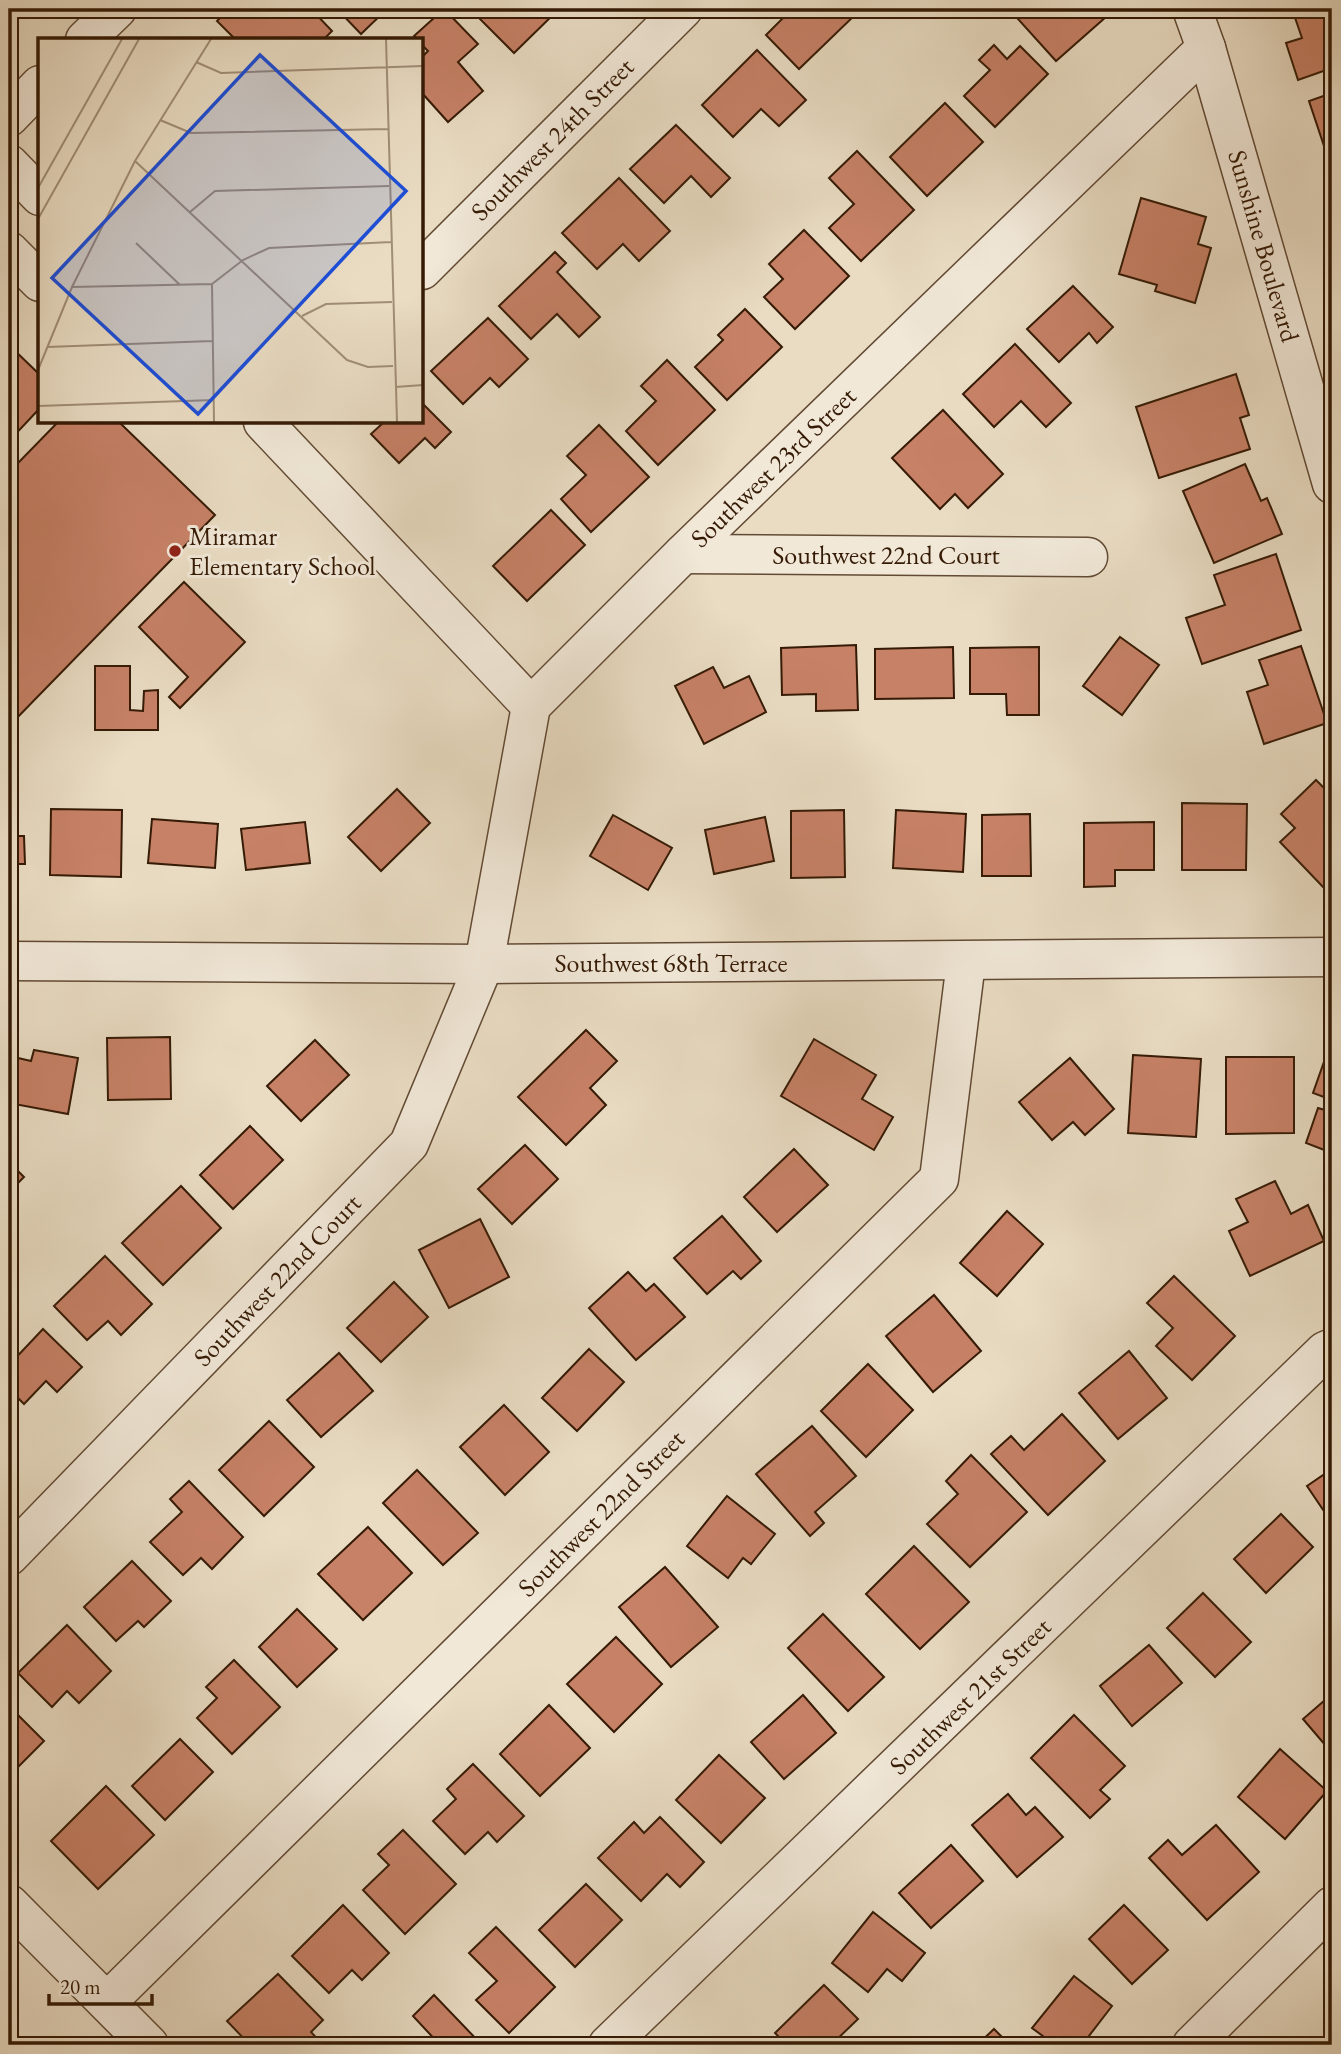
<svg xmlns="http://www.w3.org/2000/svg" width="1341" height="2054" viewBox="0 0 1341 2054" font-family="'EB Garamond',serif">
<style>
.building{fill:#c78167;stroke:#351a05;stroke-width:2}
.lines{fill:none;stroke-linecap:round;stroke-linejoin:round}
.minor-casing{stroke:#624a34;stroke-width:41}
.minor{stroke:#f1e8d8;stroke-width:38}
.poi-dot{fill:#8f2418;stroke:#f1e8d8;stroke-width:2.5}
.labels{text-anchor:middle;stroke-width:6;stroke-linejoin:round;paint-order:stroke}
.street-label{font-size:26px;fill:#351a05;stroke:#f1e8d8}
.poi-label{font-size:26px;fill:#351a05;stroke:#f1e8d8;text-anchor:start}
.inset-road{fill:none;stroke:#a18e77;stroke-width:2}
.view{fill:#1d4ed8;fill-opacity:0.15;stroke:#1d4ed8;stroke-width:3.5}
.inset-edge{fill:none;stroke:#351a05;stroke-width:3.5}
</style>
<rect width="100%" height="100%" fill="#e9dcc3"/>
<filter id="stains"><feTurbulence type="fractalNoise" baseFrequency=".00286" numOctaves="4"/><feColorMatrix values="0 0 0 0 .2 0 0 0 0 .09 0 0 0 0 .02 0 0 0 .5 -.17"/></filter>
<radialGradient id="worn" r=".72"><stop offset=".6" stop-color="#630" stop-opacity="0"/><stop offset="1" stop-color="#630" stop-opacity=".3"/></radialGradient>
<g class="building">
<path d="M229,9H311L332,31L323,40H236L217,21Z"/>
<path d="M337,9H387L361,34Z"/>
<path d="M444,9L478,44L458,62L483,91L448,122L422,93V57L428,51L422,45V40H418L414,36Z"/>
<path d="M486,9H559L514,53L478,17Z"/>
<path d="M792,9H853L857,13L799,69L766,35Z"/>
<path d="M1009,9H1115L1056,61Z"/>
<path d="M1292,9H1332V68L1298,80L1286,43L1302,38Z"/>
<path d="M994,45L1007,59L1020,46L1048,74L995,127L964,96L990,70L979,60Z"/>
<path d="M757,50L806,100L779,126L761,109L733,137L702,105Z"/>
<path d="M1332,93V170L1309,101Z"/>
<path d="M945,103L983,142L927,196L890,157Z"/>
<path d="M676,125L730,178L711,197L691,176L664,203L630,169Z"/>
<path d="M857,151L914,210L861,261L829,228L854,204L829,178Z"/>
<path d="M619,178L670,231L639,261L623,244L597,269L562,233Z"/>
<path d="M1141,198L1206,217L1198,244L1211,248L1195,303L1155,291L1157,285L1119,274Z"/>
<path d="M804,230L849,276L795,329L764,297L783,279L769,264Z"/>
<path d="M555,252L566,263L557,272L600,317L579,337L557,314L531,339L499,306Z"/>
<path d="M1073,286L1113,327L1097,343L1089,333L1059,362L1027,329Z"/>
<path d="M745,309L782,347L727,400L695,367L723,340L718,335Z"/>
<path d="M488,318L528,359L499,387L490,378L463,404L431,371Z"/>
<path d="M1015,344L1071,403L1046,427L1021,401L994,427L963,394Z"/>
<path d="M9,345L40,375V408L9,441Z"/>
<path d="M667,360L715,410L658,465L626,431L656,401L641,386Z"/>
<path d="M1236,374L1249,415L1240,418L1250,449L1159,478L1136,407Z"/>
<path d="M422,403L451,432L435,448L425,438L399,463L371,434L384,422H422Z"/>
<path d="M943,410L1003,474L968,508L955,494L940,509L892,458Z"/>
<path d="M58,422H119L215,515L10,725L9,452L19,462Z"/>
<path d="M599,425L649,477L591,532L561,499L586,475L567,456Z"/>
<path d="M1245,464L1261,501L1267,498L1282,534L1214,563L1183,491Z"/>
<path d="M551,510L585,545L527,601L493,566Z"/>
<path d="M1276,554L1301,630L1202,664L1186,618L1225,605L1214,575Z"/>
<path d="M184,582L245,642L180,708L169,697L188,677L139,627Z"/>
<path d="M1120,637L1159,665L1122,715L1083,686Z"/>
<path d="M856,645L858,710L816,711V694L782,695L781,648Z"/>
<path d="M1301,646L1327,723L1264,744L1247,692L1268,685L1259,660Z"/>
<path d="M953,647L954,698L875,699V649Z"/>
<path d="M1039,647V715H1007L1006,694H970V648Z"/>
<path d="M95,666H130V710L143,711L144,691L158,690V730H95Z"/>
<path d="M713,667L724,688L749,676L766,712L704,744L675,686Z"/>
<path d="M1316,780L1332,796V880L1324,888L1280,842L1295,828L1281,814Z"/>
<path d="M397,789L430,823L381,871L348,837Z"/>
<path d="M1182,803L1247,804L1246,870H1182Z"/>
<path d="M51,809L122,810L121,877L50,875Z"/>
<path d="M844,810L845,877L791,878V811Z"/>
<path d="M896,810L966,814L963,872L893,868Z"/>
<path d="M1030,814L1031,876H982V815Z"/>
<path d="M613,815L672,848L648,890L590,856Z"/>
<path d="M765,817L774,861L714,874L705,830Z"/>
<path d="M152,819L218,824L215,868L148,863Z"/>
<path d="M305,822L310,863L246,870L241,829Z"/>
<path d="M1154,822V870H1115V886L1084,887V823Z"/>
<path d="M9,836H24L25,864H9Z"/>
<path d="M586,1030L617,1061L590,1088L606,1105L566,1145L518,1097Z"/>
<path d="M170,1037L171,1099L108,1100L107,1038Z"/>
<path d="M814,1039L876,1075L862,1099L893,1117L874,1150L781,1096Z"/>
<path d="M1332,1039V1100L1313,1093Z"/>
<path d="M315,1040L349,1075L301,1121L267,1086Z"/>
<path d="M34,1050L78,1058L68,1114L9,1103L18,1058L31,1061Z"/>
<path d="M1133,1055L1201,1059L1196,1137L1128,1133Z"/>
<path d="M1226,1057H1294V1133L1226,1134Z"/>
<path d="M1070,1058L1114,1109L1085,1135L1073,1122L1052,1140L1019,1102Z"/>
<path d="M1318,1108L1332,1112V1153L1306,1143Z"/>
<path d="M250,1126L283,1160L233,1209L200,1175Z"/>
<path d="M525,1145L558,1179L512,1224L478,1189Z"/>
<path d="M794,1149L828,1185L777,1232L744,1197Z"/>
<path d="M9,1162L24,1177L15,1186L9,1180Z"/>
<path d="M1275,1181L1291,1214L1308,1205L1324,1241L1250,1276L1229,1231L1248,1222L1236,1199Z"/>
<path d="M181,1186L221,1228L163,1285L122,1243Z"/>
<path d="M1007,1211L1043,1244L997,1296L960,1263Z"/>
<path d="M722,1216L761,1261L741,1279L733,1271L707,1294L674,1258Z"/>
<path d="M480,1219L509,1277L449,1308L419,1250Z"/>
<path d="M105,1256L152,1304L121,1335L108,1321L87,1340L54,1306Z"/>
<path d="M628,1272L646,1291L654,1284L685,1317L636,1360L589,1308Z"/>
<path d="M1174,1276L1235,1336L1192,1380L1156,1346L1173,1328L1147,1303Z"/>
<path d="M394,1282L428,1317L381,1362L347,1328Z"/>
<path d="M934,1295L981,1351L933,1392L886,1336Z"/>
<path d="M43,1329L82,1367L57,1392L46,1381L24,1404L9,1389V1365Z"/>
<path d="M589,1349L624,1382L577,1431L542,1398Z"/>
<path d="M1129,1351L1167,1398L1118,1439L1079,1393Z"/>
<path d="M339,1353L373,1391L321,1437L287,1400Z"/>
<path d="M868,1364L913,1410L866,1457L821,1411Z"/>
<path d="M504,1405L549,1452L505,1495L460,1447Z"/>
<path d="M1062,1414L1105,1461L1048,1515L991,1454L1011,1436L1024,1450Z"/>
<path d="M269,1421L314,1467L264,1516L219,1470Z"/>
<path d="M812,1426L856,1476L815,1512L824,1523L810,1536L756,1474Z"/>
<path d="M971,1455L1027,1512L970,1567L927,1524L958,1494L946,1481Z"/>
<path d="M1332,1469V1523L1307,1486Z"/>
<path d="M417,1470L478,1533L443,1565L383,1503Z"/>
<path d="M189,1481L243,1537L212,1569L201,1558L183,1575L150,1542L182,1512L170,1499Z"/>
<path d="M727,1496L775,1534L751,1564L743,1558L728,1578L687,1546Z"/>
<path d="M1281,1514L1313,1547L1266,1593L1234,1559Z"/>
<path d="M368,1527L412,1573L363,1620L318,1574Z"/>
<path d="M914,1546L969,1602L920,1649L866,1594Z"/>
<path d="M132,1561L171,1601L144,1627L138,1621L116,1641L84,1607Z"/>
<path d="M665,1567L718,1627L671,1667L619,1607Z"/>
<path d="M1203,1593L1251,1642L1215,1677L1167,1628Z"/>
<path d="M297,1609L337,1649L297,1687L259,1647Z"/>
<path d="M823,1614L884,1677L848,1711L788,1648Z"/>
<path d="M67,1625L111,1671L79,1703L67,1691L52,1707L18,1673Z"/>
<path d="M616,1637L662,1684L614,1732L567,1684Z"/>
<path d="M1149,1645L1182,1683L1132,1726L1100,1686Z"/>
<path d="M234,1660L280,1707L232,1754L197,1718L217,1698L206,1687Z"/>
<path d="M1332,1694V1753L1303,1719Z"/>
<path d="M803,1695L836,1733L784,1779L751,1742Z"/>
<path d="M549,1705L590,1748L540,1796L500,1754Z"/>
<path d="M9,1706L44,1741L9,1776Z"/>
<path d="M1074,1715L1125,1766L1100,1790L1110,1799L1090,1818L1031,1758Z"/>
<path d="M180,1739L213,1772L165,1820L132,1786Z"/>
<path d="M1280,1749L1327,1791L1285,1839L1238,1797Z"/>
<path d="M719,1755L765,1798L721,1843L676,1800Z"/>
<path d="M473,1764L524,1816L497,1842L488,1832L465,1854L433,1821L456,1799L447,1789Z"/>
<path d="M106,1786L154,1835L98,1889L51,1841Z"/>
<path d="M1008,1794L1026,1815L1035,1807L1063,1837L1017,1877L972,1825Z"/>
<path d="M660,1817L704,1862L680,1887L667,1874L641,1901L598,1858L634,1822L644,1833Z"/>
<path d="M1216,1825L1259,1872L1207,1920L1149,1858L1168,1840L1182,1855Z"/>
<path d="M403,1830L456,1884L405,1934L363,1890L389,1865L378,1854Z"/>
<path d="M951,1845L983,1881L931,1928L899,1893Z"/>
<path d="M586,1884L622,1920L575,1967L539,1930Z"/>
<path d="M343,1905L389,1953L362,1980L352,1970L329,1993L292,1956Z"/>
<path d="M1124,1905L1168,1950L1132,1984L1089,1939Z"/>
<path d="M873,1912L925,1953L902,1981L887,1969L868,1992L832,1963Z"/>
<path d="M496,1927L555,1987L509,2033L476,2000L497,1981L469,1953Z"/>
<path d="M278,1974L323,2020L311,2032L323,2045H250L227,2021Z"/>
<path d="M1074,1976L1112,2006L1082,2045H1055L1032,2028Z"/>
<path d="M824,1985L858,2019L831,2045H787L775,2033Z"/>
<path d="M434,1995L482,2045H440L413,2016Z"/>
<path d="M994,2029L1010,2045H977Z"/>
<path d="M1332,2029V2045H1323L1319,2041Z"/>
<path d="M9,2032L22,2045H9Z"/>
</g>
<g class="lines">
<defs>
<g id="minor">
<path d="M1192,9L1206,48L1332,484"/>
<path d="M85,40L117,9"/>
<path d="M9,117L40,85"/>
<path d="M9,164L40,196"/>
<path d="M9,251L40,282"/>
<path d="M422,270L683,9"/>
<path d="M263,422L531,706"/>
<path d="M683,554L1088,557"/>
<path d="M9,961L484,964L1332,957"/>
<path d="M9,1556L409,1144L484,964L531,706L683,554L1206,48"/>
<path d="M9,1904L149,2045"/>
<path d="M107,2002L939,1179L966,962"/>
<path d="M608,2045L1325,1351L1332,1348"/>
<path d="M1192,2045L1332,1906"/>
</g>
</defs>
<use href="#minor" class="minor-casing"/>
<use href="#minor" class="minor"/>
</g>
<circle class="poi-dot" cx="175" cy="551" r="7"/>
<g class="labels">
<g class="street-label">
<text transform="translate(552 139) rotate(-45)" y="9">Southwest 24th Street</text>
<text transform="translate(1264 246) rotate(74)" y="9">Sunshine Boulevard</text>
<text transform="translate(773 467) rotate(-44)" y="9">Southwest 23rd Street</text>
<text x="886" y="564">Southwest 22nd Court</text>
<text x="671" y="972">Southwest 68th Terrace</text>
<text transform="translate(277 1280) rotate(-46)" y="9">Southwest 22nd Court</text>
<text transform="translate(601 1513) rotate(-45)" y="9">Southwest 22nd Street</text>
<text transform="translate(970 1696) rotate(-44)" y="9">Southwest 21st Street</text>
</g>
<g class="poi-label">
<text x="189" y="545">Miramar<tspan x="189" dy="30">Elementary School</tspan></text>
</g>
</g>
<g transform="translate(38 38)">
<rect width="385" height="385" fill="#e9dcc3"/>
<path class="inset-road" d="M348,1L359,384M158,24L183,35L385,28M122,82L153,95L350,91M97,123L309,322L330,329L355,328M0,150L84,1M152,174L177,153L351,148M0,181L101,1M98,205L142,247M174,246L176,384M34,249L174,246L205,222L231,210L353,204M264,278L288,266L354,264M9,309L174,303M0,332L34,249L97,123L173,1M357,349L385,347M0,368L176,362"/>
<path class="view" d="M222,17L368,153L160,376L14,240Z"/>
<rect width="385" height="385" class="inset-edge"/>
</g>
<rect width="1341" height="2054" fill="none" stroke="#e9dcc3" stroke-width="35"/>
<rect x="10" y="10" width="1320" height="2033" fill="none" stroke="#351a05" stroke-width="3.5"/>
<rect x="18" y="18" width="1306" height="2019" fill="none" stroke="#351a05" stroke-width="2"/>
<path d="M49 1994v10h103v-10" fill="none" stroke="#351a05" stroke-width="3.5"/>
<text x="60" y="1994" font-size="21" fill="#351a05" stroke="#f1e8d8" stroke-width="5" paint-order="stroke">20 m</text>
<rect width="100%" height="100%" filter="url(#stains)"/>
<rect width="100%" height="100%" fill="url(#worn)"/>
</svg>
